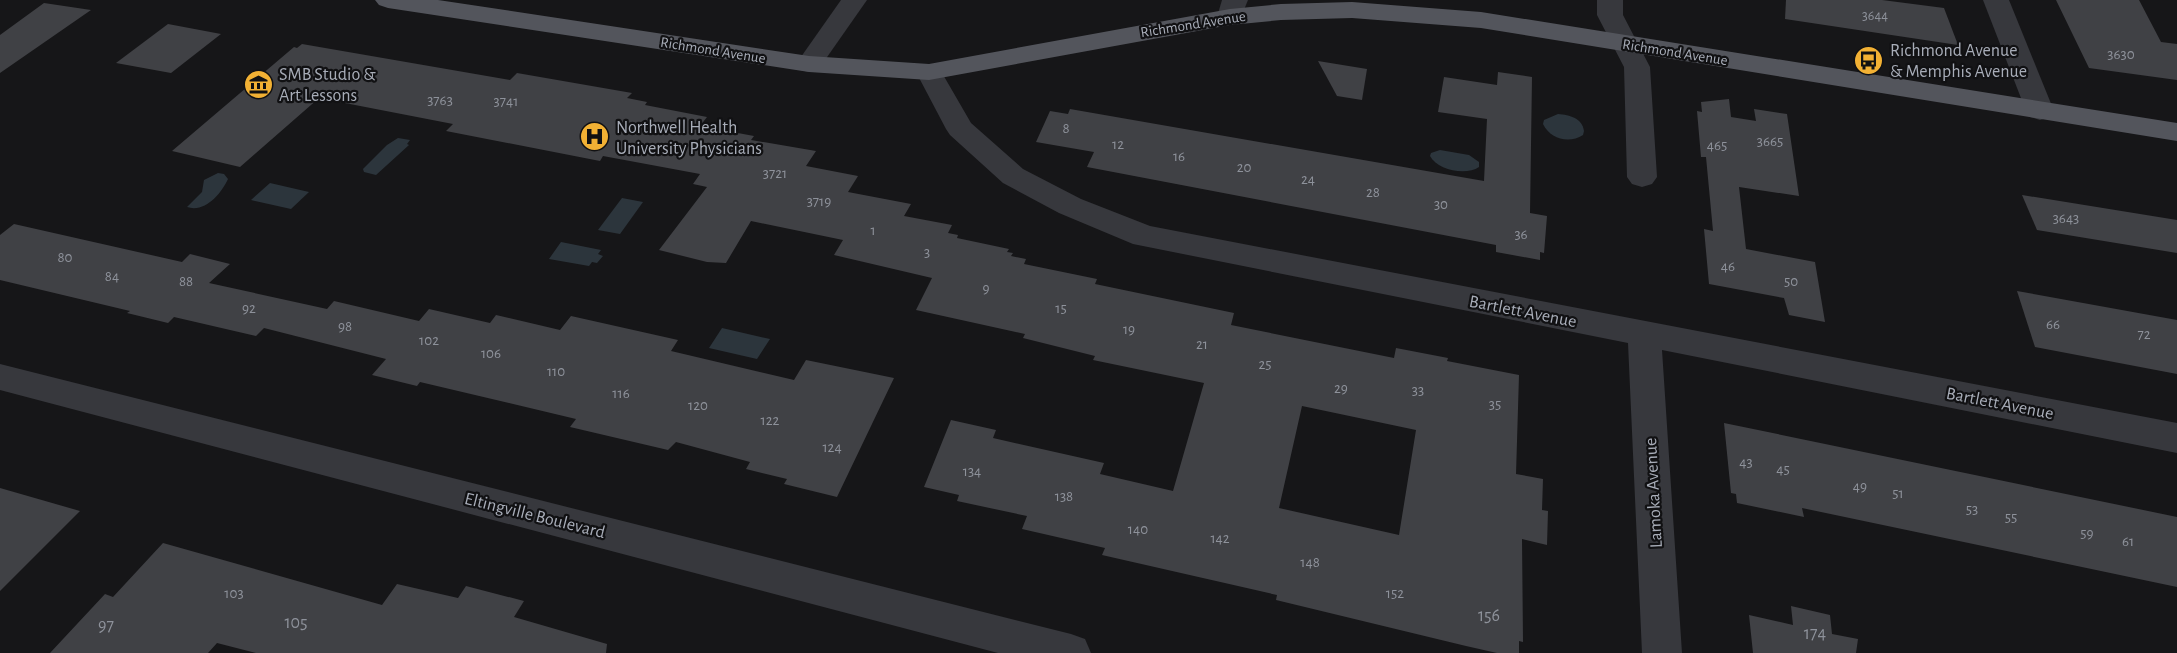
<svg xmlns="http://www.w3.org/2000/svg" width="2177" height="653" viewBox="0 0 2177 653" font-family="'Alegreya Sans',sans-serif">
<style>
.water{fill:#2c353c}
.building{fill:#404145;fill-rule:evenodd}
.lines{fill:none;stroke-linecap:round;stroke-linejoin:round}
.minor{fill:#37383d;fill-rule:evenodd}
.major{fill:#53555c;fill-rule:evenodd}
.labels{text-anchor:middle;stroke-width:4.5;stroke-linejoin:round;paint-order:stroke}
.far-number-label{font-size:14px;fill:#8e929b}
.far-street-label{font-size:15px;fill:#a8adb8;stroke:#111113}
.number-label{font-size:15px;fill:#8e929b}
.poi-label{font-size:18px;fill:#a8adb8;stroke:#111113;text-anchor:start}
.street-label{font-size:18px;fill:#a8adb8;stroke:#111113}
.near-number-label{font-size:18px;fill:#8e929b}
</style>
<rect width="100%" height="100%" fill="#161618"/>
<g class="water">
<path d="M1558,114C1570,115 1582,118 1584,131L1583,135C1569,144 1550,139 1543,124L1544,120Z"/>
<path d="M398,138L410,140L407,144L409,145L376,175L364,172L363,169L387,145Z"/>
<path d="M1440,150L1469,155L1479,162V167C1466,176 1437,170 1430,156L1431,153Z"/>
<path d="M218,173L224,174L228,179C221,194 205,213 187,207L202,192L204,180Z"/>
<path d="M270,183L309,192L291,209L251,200Z"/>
<path d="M622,198L643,202L620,234L598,230Z"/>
<path d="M561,242L601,250L598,254L603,256L597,263L592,262L589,266L549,259Z"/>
<path d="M722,328L770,339L757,359L709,348Z"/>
</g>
<g class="building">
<path d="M1786,0H1882L1944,8L1958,45L1785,19Z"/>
<path d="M2056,0H2139L2161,42L2177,44V80L2089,68Z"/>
<path d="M44,3L91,10L0,73V35Z"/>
<path d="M168,24L221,34L171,73L116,63Z"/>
<path d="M302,44L510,80L517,73L632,93L627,98L647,102L645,105L707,117L700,126L754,136L751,140L816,151L806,166L858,176L848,192L911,204L904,216L952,225L948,233L958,235L957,238L1009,249L1007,252L1013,253L1011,256L1026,259L1024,264L1097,279L1095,284L1234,313L1231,325L1394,358L1396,348L1448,358L1447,361L1519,375L1516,474L1543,479L1542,510L1548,511L1547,545L1522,539L1523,642L1519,641V653H1497L1466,646L1276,600L1277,595L1102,555L1105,548L1022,529L1027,516L957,501L959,495L924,487L951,420L996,430L993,438L1104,463L1100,474L1173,491L1204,383L1093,360L1095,356L1023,338L1025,334L916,310L932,278L834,255L843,240L751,221L726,263L707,262L659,250L707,187L693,184L700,174L603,156L600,161L446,131L453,124L319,98L240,167L172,151L294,47L297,48ZM1302,406L1416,430L1399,535L1279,508Z"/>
<path d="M1318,61L1367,69L1362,100L1337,96Z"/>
<path d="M1498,72L1532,77L1530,213L1547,216L1544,253L1540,252V260L1496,252V245L1087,167L1094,152L1036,142L1050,111L1068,114L1070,109L1484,181L1487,119L1438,112L1444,77L1497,85Z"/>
<path d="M1729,99L1731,117L1756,121L1754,109L1787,114L1799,196L1739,187L1746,249L1815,262L1825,322L1789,315L1784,298L1709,284L1704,229L1713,231L1706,157H1701L1697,111L1702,112L1701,102Z"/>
<path d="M2022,195L2177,220V253L2037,230Z"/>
<path d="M14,224L182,262L190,254L230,264L209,283L327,309L334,301L419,321L429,309L490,323L496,315L560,330L571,316L678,340L671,351L794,380L806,360L894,378L837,497L784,484L787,479L746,469L750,462L676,442L668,450L570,427L576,419L420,382L417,386L372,375L386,359L264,328L256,336L174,317L168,323L127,313L130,311L0,280V235Z"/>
<path d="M2017,291L2177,320V374L2035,347Z"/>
<path d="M1724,423L2177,517V587L1802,508L1804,517L1737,503L1736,494L1731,493Z"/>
<path d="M0,488L80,511L0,591Z"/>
<path d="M163,543L382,605L397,584L458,598L466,586L524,601L514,617L607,644L606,653H256L217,643L208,653H50L105,594L113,597Z"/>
<path d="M1791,606L1830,615L1832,634L1858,639L1856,653H1753L1749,615L1793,625Z"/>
</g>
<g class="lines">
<g class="minor">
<path d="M841,0H867L818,70L809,72L800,70L796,64Z"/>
<path d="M1222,0H1248L1239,22L1230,25L1221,22L1217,17Z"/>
<path d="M1597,0H1623V15L1650,67L1657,177L1652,184L1642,187L1632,184L1627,177L1624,67L1597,15Z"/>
<path d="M1983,0H2009L2054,111L2050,117L2040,120L2030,117L2026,111Z"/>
<path d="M929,64L938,66L971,123L1023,169L1081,199L1150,226L2177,423V453L1662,350L1682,653H1642L1628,343L1133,244L1059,213L1003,183L950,135L946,129L916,72L920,66Z"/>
<path d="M0,364L1071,634L1085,639L1091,653H998L0,390Z"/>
</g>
<path class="major" d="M375,0H438L809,56L929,64L1230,9L1281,4L1352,2L1481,12L2177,123V141L1481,28L1352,18L1281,20L1230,25L929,80L809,72L388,8L379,5Z"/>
</g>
<defs>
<symbol id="bus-disc" viewBox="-11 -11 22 22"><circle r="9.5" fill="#f2b134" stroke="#111113"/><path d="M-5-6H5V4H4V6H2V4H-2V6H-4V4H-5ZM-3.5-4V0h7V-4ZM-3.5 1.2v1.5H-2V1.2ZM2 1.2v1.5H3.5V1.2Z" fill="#111"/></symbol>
<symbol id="museum-disc" viewBox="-11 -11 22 22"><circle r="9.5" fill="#f2b134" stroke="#111113"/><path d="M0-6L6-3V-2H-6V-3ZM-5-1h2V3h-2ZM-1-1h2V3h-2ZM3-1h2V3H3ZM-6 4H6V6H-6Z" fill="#111"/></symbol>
<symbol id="hospital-disc" viewBox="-11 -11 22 22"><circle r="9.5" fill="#f2b134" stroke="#111113"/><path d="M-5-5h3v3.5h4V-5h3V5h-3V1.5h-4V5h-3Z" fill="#111"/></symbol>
</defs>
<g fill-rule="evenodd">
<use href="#bus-disc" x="1852" y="44" width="33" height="33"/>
<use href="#museum-disc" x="242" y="68" width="33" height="33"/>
<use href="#hospital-disc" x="578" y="120" width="33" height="33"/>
</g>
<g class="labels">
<g class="far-number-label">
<text x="1875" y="20">3644</text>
</g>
<g class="far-street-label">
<text transform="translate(1193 24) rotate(-9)" y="5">Richmond Avenue</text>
<text transform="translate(713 50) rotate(9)" y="5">Richmond Avenue</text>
<text transform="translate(1675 52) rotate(9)" y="5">Richmond Avenue</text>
</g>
<g class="number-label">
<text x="2121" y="59">3630</text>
<text x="440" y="105">3763</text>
<text x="506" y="106">3741</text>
<text x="1066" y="133">8</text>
<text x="1770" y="146">3665</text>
<text x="1118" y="149">12</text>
<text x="1717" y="150">465</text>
<text x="1179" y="161">16</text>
<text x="1244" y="172">20</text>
<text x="775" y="178">3721</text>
<text x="1308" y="184">24</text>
<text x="1373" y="197">28</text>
<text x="819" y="206">3719</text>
<text x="1441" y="209">30</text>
<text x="2066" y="223">3643</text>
<text x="873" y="235">1</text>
<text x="1521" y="239">36</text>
<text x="927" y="257">3</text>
<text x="65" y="262">80</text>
<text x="1728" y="271">46</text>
<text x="112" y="281">84</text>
<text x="186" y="286">88</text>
<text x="1791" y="286">50</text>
<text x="986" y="293">9</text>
<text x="249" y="313">92</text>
<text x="1061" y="313">15</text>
<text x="2053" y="329">66</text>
<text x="345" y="331">98</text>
<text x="1129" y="334">19</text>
<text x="2144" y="339">72</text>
<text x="429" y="345">102</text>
<text x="1202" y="349">21</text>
<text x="491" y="358">106</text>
<text x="1265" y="369">25</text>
<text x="556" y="376">110</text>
<text x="1341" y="393">29</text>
<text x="1418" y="395">33</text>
<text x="621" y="398">116</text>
<text x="1495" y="409">35</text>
<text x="698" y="410">120</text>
<text x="770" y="425">122</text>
<text x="832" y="452">124</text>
<text x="1746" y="467">43</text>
<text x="1783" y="474">45</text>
<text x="972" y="476">134</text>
<text x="1860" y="491">49</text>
<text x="1898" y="498">51</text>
<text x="1064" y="501">138</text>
<text x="1972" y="514">53</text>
<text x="2011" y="522">55</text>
<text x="1138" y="534">140</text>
<text x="2087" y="538">59</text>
<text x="1220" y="543">142</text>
<text x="2128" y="546">61</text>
<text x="1310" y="567">148</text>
<text x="234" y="598">103</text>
<text x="1395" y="598">152</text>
</g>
<g class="poi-label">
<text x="1890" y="56">Richmond Avenue<tspan x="1890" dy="21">&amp; Memphis Avenue</tspan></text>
<text x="279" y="80">SMB Studio &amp;<tspan x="279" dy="21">Art Lessons</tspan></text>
<text x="616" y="133">Northwell Health<tspan x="616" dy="21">University Physicians</tspan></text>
</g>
<g class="street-label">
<text transform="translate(1523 311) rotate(11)" y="6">Bartlett Avenue</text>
<text transform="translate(2000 403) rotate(11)" y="6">Bartlett Avenue</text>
<text transform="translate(1653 493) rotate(-93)" y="6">Lamoka Avenue</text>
<text transform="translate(535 515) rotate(14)" y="6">Eltingville Boulevard</text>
</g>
<g class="near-number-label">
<text x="1489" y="621">156</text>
<text x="296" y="628">105</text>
<text x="106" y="631">97</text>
<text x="1815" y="639">174</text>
</g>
</g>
</svg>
